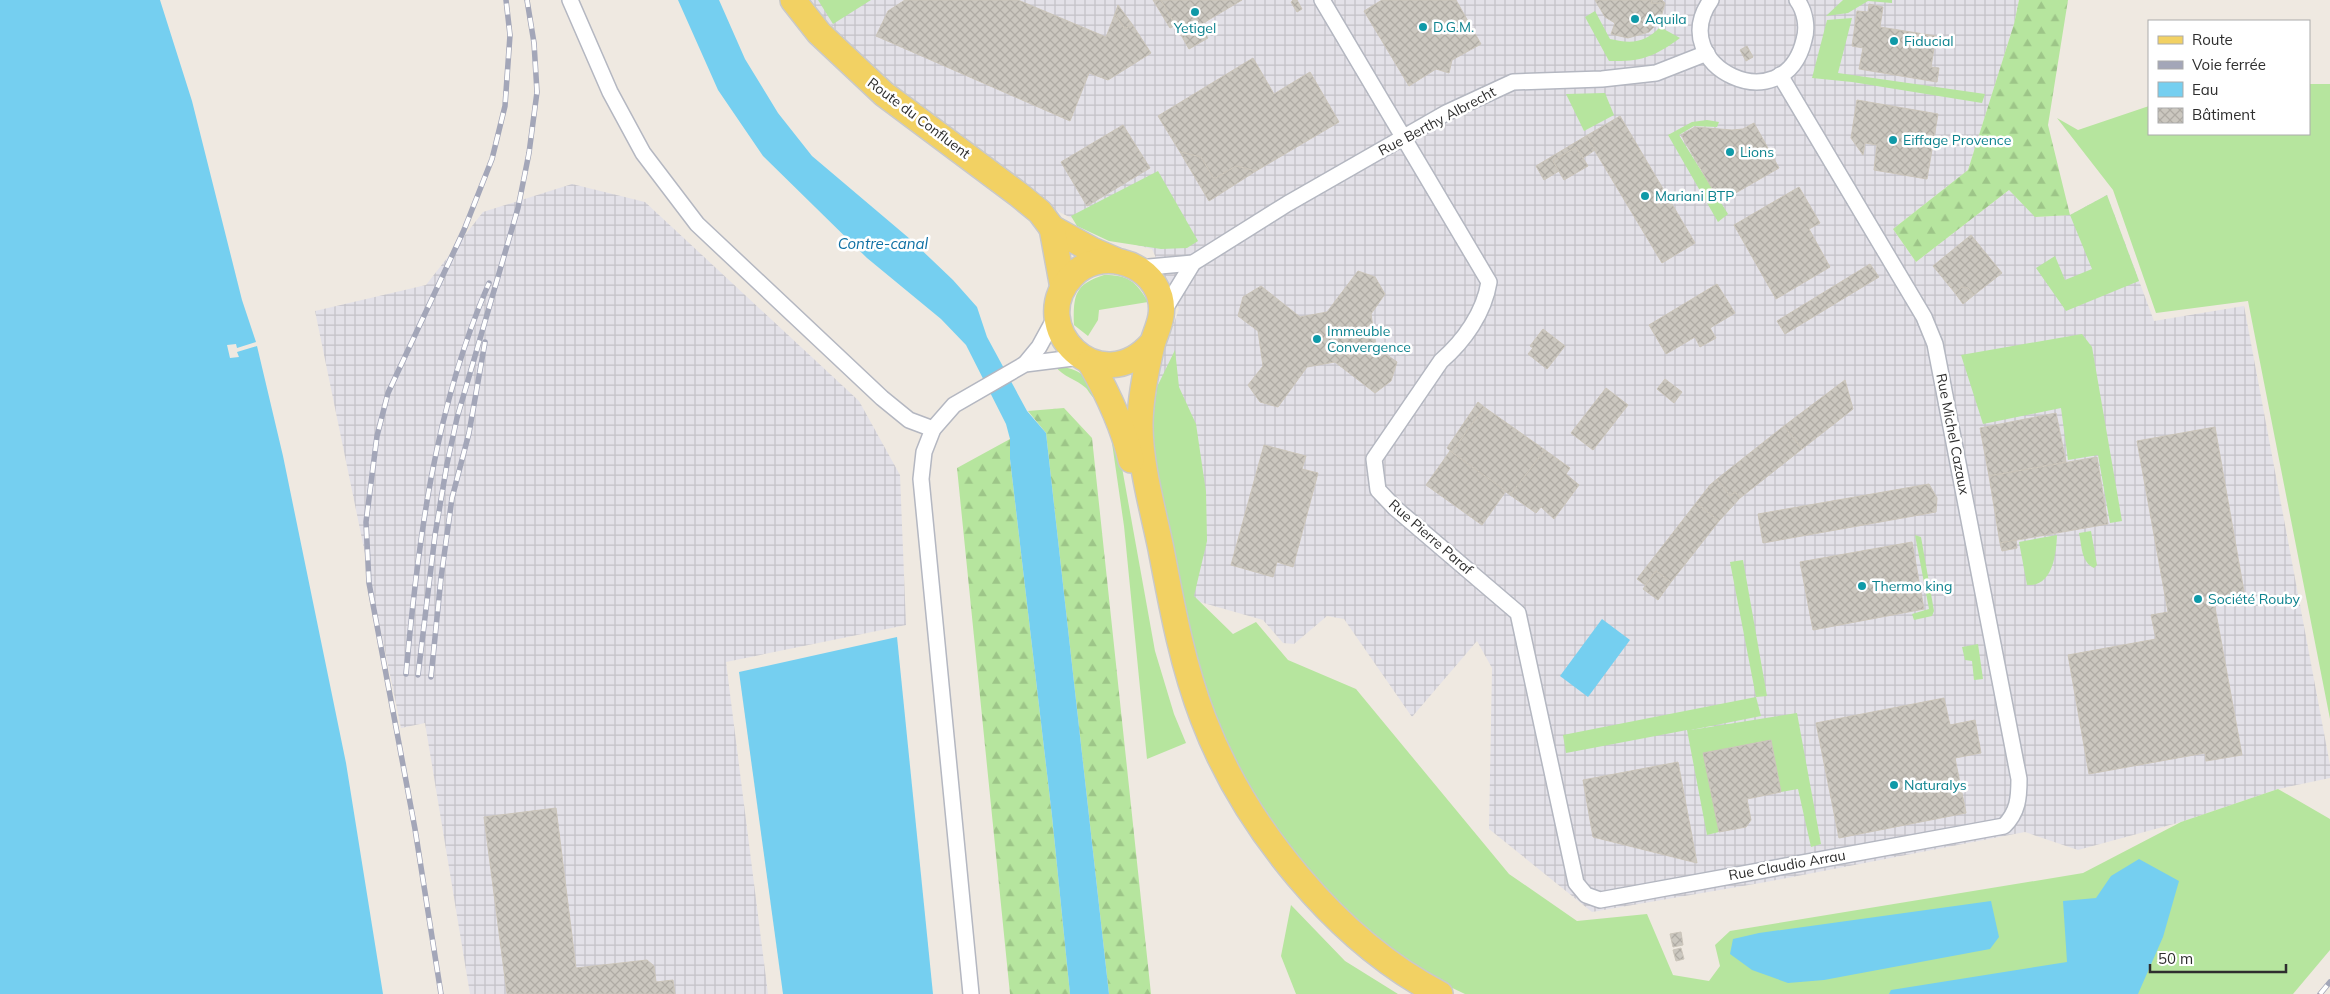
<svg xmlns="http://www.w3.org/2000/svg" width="2330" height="994" viewBox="0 0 2330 994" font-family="Mulish,sans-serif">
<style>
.industrial{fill:url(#industrial-grid)}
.grass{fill:#b6e59e}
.forest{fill:url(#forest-firs)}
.water{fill:#75cff0}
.building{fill:url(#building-cross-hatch);stroke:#cbc5ba}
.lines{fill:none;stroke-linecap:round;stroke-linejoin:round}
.street-casing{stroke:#b4b7c1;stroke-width:18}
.primary-casing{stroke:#c9c9c9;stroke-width:28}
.street{stroke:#fff;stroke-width:15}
.primary{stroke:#f2d163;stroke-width:25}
.rail-casing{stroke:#a3a6b8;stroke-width:5.5}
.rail{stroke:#fff;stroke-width:4;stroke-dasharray:11;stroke-linecap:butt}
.culture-dot{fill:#0f9aa8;stroke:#fff;stroke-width:2}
.labels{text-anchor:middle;stroke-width:5;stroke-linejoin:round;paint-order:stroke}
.culture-label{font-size:14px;fill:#0d838f;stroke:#fff;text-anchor:start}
.street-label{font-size:14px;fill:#2e2e2e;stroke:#fff}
.water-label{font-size:15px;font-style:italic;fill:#0d6fa3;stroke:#fff}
</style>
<defs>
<pattern id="industrial-grid" width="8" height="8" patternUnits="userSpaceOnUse" patternTransform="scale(1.25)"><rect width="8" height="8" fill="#e3e1e8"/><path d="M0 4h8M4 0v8" fill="none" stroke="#c3c1c7"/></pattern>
<pattern id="forest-firs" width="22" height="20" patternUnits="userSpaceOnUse" patternTransform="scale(1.25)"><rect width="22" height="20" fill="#b6e59e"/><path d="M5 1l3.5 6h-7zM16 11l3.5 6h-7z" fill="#9dc588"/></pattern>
<pattern id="building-cross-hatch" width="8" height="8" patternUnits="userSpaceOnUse" patternTransform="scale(1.25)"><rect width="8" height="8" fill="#cbc7bf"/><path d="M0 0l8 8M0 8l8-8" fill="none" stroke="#afaba4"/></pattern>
</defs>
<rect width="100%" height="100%" fill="#efe9e1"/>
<g class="industrial">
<path d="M807,0H2019L2014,24L1968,170L1893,229L1916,262L2009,190L2036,217L2070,215L2107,195L2154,321L2244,306L2330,765V778L2278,789L2181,822L2078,850L2025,832L1766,882L1592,912L1489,829L1492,668L1477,641L1412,717L1344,619L1327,616L1294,644L1283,643L1263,620L1186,598L1154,446L1153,381L1179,309L1152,249L1114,239L1049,207L889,85Z"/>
<path d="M572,184L645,202L859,401L900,475L906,625L726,662L768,994H470L425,723L401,728L315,311L426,285L483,212Z"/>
</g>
<g class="grass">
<path d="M818,0H871L833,24Z"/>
<path d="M1843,0H1892V3L1868,1L1848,13L1826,16Z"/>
<path d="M1595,11L1610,39C1632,44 1645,43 1660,27L1680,38C1654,57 1641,62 1609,61L1585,17Z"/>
<path d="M1852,18L1838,73L1985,94L1982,103L1852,82L1812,78L1827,20Z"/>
<path d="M2309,84H2330V719L2248,301L2156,313L2113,190L2057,118L2078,130L2149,106V134H2309Z"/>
<path d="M1605,93L1614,115L1584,131L1566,94Z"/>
<path d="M1707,120L1719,122L1717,127L1694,126L1679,135L1728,214L1718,222L1668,135L1692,122Z"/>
<path d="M1158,171L1198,241L1187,248L1161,249L1109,241L1077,226L1071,216Z"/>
<path d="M2107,195L2139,281L2066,311L2036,268L2055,256L2065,280L2092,269L2070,215Z"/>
<path d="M1104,275C1128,275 1136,281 1148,302L1099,310L1098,320L1088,336L1074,325C1073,295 1075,284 1104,275Z"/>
<path d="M2082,334L2092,347L2122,521L2110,523L2098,455L2068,460L2061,408L1983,424L1961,355Z"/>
<path d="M1175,350L1179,387L1196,424L1206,492L1207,541L1194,596L1233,634L1256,622L1288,660L1356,689L1509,874L1577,921L1647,914L1673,975L1709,981L1720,966L1715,945L1730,931L2083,873L2181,822L2278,789L2330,819V950L2293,994H1465L1446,985L1395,951L1345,910L1283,840L1238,773L1196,669L1150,451L1157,387Z"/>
<path d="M1055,366C1084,369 1085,376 1098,400C1092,398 1090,393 1086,388C1076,379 1063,377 1055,366Z"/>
<path d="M1104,409L1121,462L1155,651L1174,714L1186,743L1147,759L1124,526L1111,436L1103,417Z"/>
<path d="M2091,531L2097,565L2094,568C2081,562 2082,546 2079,533Z"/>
<path d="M1915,535L1921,537L1934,611L1932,616L1914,620L1912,614L1929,609Z"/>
<path d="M2057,535C2056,554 2053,587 2027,585L2019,542Z"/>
<path d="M1743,560L1767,696L1756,697L1761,716L1691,730L1797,713L1821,844L1811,847L1798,789L1781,792L1771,740L1704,753L1719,832L1707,835L1687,730L1566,753L1563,735L1756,697L1730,562Z"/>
<path d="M1978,644L1983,679L1974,680L1972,661L1965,660L1962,647Z"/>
<path d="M1291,905L1345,961L1398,994H1296L1281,956Z"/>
</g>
<g class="forest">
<path d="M2019,0H2068L2048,125L2070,215L2035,217L2009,190L1916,262L1893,229L1968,170L2014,24Z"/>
<path d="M1064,408L1092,438L1151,994H1109L1046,433L1028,411Z"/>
<path d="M1010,439V459L1052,816L1070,994H1010L957,468Z"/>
</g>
<g class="water">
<path d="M0,0H160L192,101L242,300L256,342L237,348L236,344L227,345L230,358L239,357L237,352L257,346L283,456L346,763L383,994H0Z"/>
<path d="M678,0H719L745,59L778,113L812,156L910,239L953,280L977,307L987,337L1027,411L1046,433L1109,994H1070L1052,816L1010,459V439L1006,424L966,345L941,319L867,258L763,156L718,90Z"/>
<path d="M1602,619L1630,640L1588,697L1560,676Z"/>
<path d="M897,637L933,994H783L739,672Z"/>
<path d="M2139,859L2179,881L2163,937L2138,994H1889L1891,990L2067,962L2063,901L2096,898L2111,876Z"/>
<path d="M1991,901L1999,937L1990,949L1824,980L1788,983L1752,970L1730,954L1733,939L1759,933Z"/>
</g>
<g class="building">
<path d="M905,0H1018L1106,37L1115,14L1125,29L1132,24L1151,53L1108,80L1089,73L1070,121L876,36L888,11Z"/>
<path d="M1153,0H1161L1176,25L1170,28Z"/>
<path d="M1161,0H1242L1200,25L1208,38L1189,49Z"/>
<path d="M1293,0H1297L1302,9L1297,12L1291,2Z"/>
<path d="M1382,0H1456L1481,44L1452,60L1449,73L1436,69L1409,86L1364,11Z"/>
<path d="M1595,0H1652L1651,3H1665L1660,21L1649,32L1628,38L1611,34L1615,23L1605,17Z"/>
<path d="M1652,0H1662L1665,3H1651Z"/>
<path d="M1869,4L1883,7L1880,27L1936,36L1931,67L1939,68L1937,82L1859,69L1863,48L1852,46L1857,11L1868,12Z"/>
<path d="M1118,5L1132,24L1125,29L1115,14Z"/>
<path d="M1747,46L1753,57L1746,61L1740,50Z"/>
<path d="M1253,58L1274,94L1310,72L1339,122L1256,171L1236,166L1214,179L1201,157L1180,152L1158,116Z"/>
<path d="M1857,100L1938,114L1927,179L1874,170L1877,145L1865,143L1863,155L1851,138Z"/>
<path d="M1620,116L1695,243L1662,263L1586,136Z"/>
<path d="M1754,123L1779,168L1720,202L1681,135L1695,127L1732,130L1743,129Z"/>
<path d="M1123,125L1150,168L1087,206L1061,162Z"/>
<path d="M1586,136L1595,150L1583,158L1576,147L1553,161L1559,171L1544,180L1536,166Z"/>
<path d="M1576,147L1588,166L1564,180L1553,161Z"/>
<path d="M1180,152L1201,157L1214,179L1236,166L1256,171L1209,201Z"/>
<path d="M1799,187L1820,223L1809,229L1830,267L1776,299L1734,225Z"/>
<path d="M1971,235L2002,273L1974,295L1968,288L1962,287L1955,293L1933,266Z"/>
<path d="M1870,264L1879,277L1785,334L1777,321Z"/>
<path d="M1358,271L1375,277L1385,294L1371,314L1376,347L1397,362L1391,381L1375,393L1335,362L1307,367L1278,407L1260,402L1248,385L1263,366L1258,331L1238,316L1243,297L1261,286L1300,317L1327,312Z"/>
<path d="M1717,284L1735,313L1710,328L1716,338L1700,347L1695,337L1666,354L1649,325Z"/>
<path d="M1962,287L1968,288L1974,295L1963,304L1955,293Z"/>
<path d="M1543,329L1565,346L1547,369L1528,354L1533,348L1530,346Z"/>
<path d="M1665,379L1682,392L1674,403L1657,389Z"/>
<path d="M1845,380L1853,409L1802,449L1784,426Z"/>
<path d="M1606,388L1628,405L1593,450L1571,433Z"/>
<path d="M1478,402L1484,407L1452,452L1447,448Z"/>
<path d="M1484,407L1545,450L1510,495L1452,452Z"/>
<path d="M2056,413L2066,462L1989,476L1980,428Z"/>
<path d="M1784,426L1802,449L1740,498L1735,492L1730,496L1717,479Z"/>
<path d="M2215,427L2245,597L2214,602L2242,755L2206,761L2205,753L2089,774L2068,655L2156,639L2151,615L2168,612L2137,441Z"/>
<path d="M1264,445L1306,456L1302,469L1318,473L1293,567L1277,562L1273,577L1231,565Z"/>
<path d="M1545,450L1570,468L1566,474L1579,485L1554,519L1541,507L1536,513L1510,495Z"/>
<path d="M1450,451L1506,491L1482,525L1426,485Z"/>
<path d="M2097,457L2108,524L2000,543L1989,476Z"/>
<path d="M1717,479L1730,496L1735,492L1740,498L1719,521L1696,503L1710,485Z"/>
<path d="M1929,484L1937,498L1936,512L1763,543L1758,514Z"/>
<path d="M1696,503L1719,521L1671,582L1656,571L1645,585L1637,579Z"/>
<path d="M2016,540L2017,548L2002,551L2000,543Z"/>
<path d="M1912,542L1924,609L1813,630L1800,562Z"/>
<path d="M1656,571L1671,582L1658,600L1643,589Z"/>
<path d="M1944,698L1950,725L1975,720L1981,753L1955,758L1966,813L1839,838L1816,723Z"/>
<path d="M1771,740L1781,792L1747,799L1751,820L1746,827L1719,832L1703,753Z"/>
<path d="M1678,762L1697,863L1593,837L1583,780Z"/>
<path d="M556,808L576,968L647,960L654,966L656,982L673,980L675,994H507L484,817Z"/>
<path d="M1681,932L1683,945L1673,947L1670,934Z"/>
<path d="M1681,948L1684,959L1676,961L1673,950Z"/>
</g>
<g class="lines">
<defs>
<g id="street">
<path d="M570,0L610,92L643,153L697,224L882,398L909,420L933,429"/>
<path d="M1322,0L1489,282C1484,313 1464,341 1441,361L1374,459L1378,490L1395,508L1518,613L1576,883L1586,895L1600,900L2004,826C2018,812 2019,798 2019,779L1935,344L1924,317L1780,75"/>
<path d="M1711,0C1664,66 1784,124 1804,40C1808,27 1805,11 1797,0"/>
<path d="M1138,268L1193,263"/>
<path d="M1163,312L1193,263L1287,204L1446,113L1513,82L1602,79L1656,73L1707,53"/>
<path d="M1025,364L1039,347L1057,314"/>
<path d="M971,994L921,479L924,452L933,429L954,405L1025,364L1081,357"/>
</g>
<g id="primary">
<path d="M793,0L819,33L884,94L1018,194L1040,212L1052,228L1092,250L1115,260"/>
<path d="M1052,228L1063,288"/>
<path d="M1153,342C1100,404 1024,326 1072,276C1098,248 1149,260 1160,297C1165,316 1157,328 1152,345C1146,370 1140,399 1140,425C1140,465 1153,510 1161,549C1172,607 1182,663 1203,718C1244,826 1337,941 1440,994"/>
<path d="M1090,362C1108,394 1123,425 1131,460"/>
</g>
</defs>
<use href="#street" class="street-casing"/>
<use href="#primary" class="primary-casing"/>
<use href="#street" class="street"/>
<use href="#primary" class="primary"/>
<defs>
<g id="rail">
<path d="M406,674C418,540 435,407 489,283"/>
<path d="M418,675L435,535L447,464L457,418L518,208L529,153L537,92L534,43L527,0"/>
<path d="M431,677L441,578L452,498L469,433L485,342"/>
<path d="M441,994L415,829L369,583L366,522L377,436L388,393L464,230L492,159L505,106L510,35L506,0"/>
<path d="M2320,994L2330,982"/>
</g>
</defs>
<use href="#rail" class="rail-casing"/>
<use href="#rail" class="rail"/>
</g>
<g class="culture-dot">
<circle cx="1195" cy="12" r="5"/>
<circle cx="1635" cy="19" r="5"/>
<circle cx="1423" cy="27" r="5"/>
<circle cx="1894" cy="41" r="5"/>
<circle cx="1893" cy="140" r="5"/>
<circle cx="1730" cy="152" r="5"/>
<circle cx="1645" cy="196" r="5"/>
<circle cx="1317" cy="339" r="5"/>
<circle cx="1862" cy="586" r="5"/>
<circle cx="2198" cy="599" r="5"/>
<circle cx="1894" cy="785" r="5"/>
</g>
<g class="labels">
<g class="culture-label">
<text x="1645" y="24">Aquila</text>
<text x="1433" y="32">D.G.M.</text>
<text x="1195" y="33" text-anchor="middle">Yetigel</text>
<text x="1904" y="46">Fiducial</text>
<text x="1903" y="145">Eiffage Provence</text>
<text x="1740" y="157">Lions</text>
<text x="1655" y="201">Mariani BTP</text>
<text x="1327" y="336">Immeuble<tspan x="1327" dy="16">Convergence</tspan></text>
<text x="1872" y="591">Thermo king</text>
<text x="2208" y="604">Société Rouby</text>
<text x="1904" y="790">Naturalys</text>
</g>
<g class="street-label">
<text transform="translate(919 118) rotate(37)" y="5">Route du Confluent</text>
<text transform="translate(1437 121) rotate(-28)" y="5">Rue Berthy Albrecht</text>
<text transform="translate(1953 434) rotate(79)" y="5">Rue Michel Cazaux</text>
<text transform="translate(1431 537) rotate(41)" y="5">Rue Pierre Paraf</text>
<text transform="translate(1787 865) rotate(-10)" y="5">Rue Claudio Arrau</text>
</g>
<g class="water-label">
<text x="883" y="249">Contre-canal</text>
</g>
</g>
<rect x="2148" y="20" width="162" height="115" fill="#ffffff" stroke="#ababab"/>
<rect x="2158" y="36" width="25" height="8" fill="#f2d163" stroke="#ababab"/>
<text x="2192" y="45" font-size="15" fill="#2e2e2e">Route</text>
<rect x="2158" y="61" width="25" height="8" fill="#a3a6b8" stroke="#ababab"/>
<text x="2192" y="70" font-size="15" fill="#2e2e2e">Voie ferrée</text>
<rect x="2158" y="82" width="25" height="15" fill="#75cff0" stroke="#ababab"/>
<text x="2192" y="95" font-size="15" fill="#2e2e2e">Eau</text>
<rect x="2158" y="108" width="25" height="15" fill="url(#building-cross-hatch)" stroke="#ababab"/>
<text x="2192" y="120" font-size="15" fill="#2e2e2e">Bâtiment</text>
<path d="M2150 964v8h136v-8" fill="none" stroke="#2e2e2e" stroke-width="2.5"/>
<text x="2158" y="964" font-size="15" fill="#2e2e2e" stroke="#ffffff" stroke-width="4" paint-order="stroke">50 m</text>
</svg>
